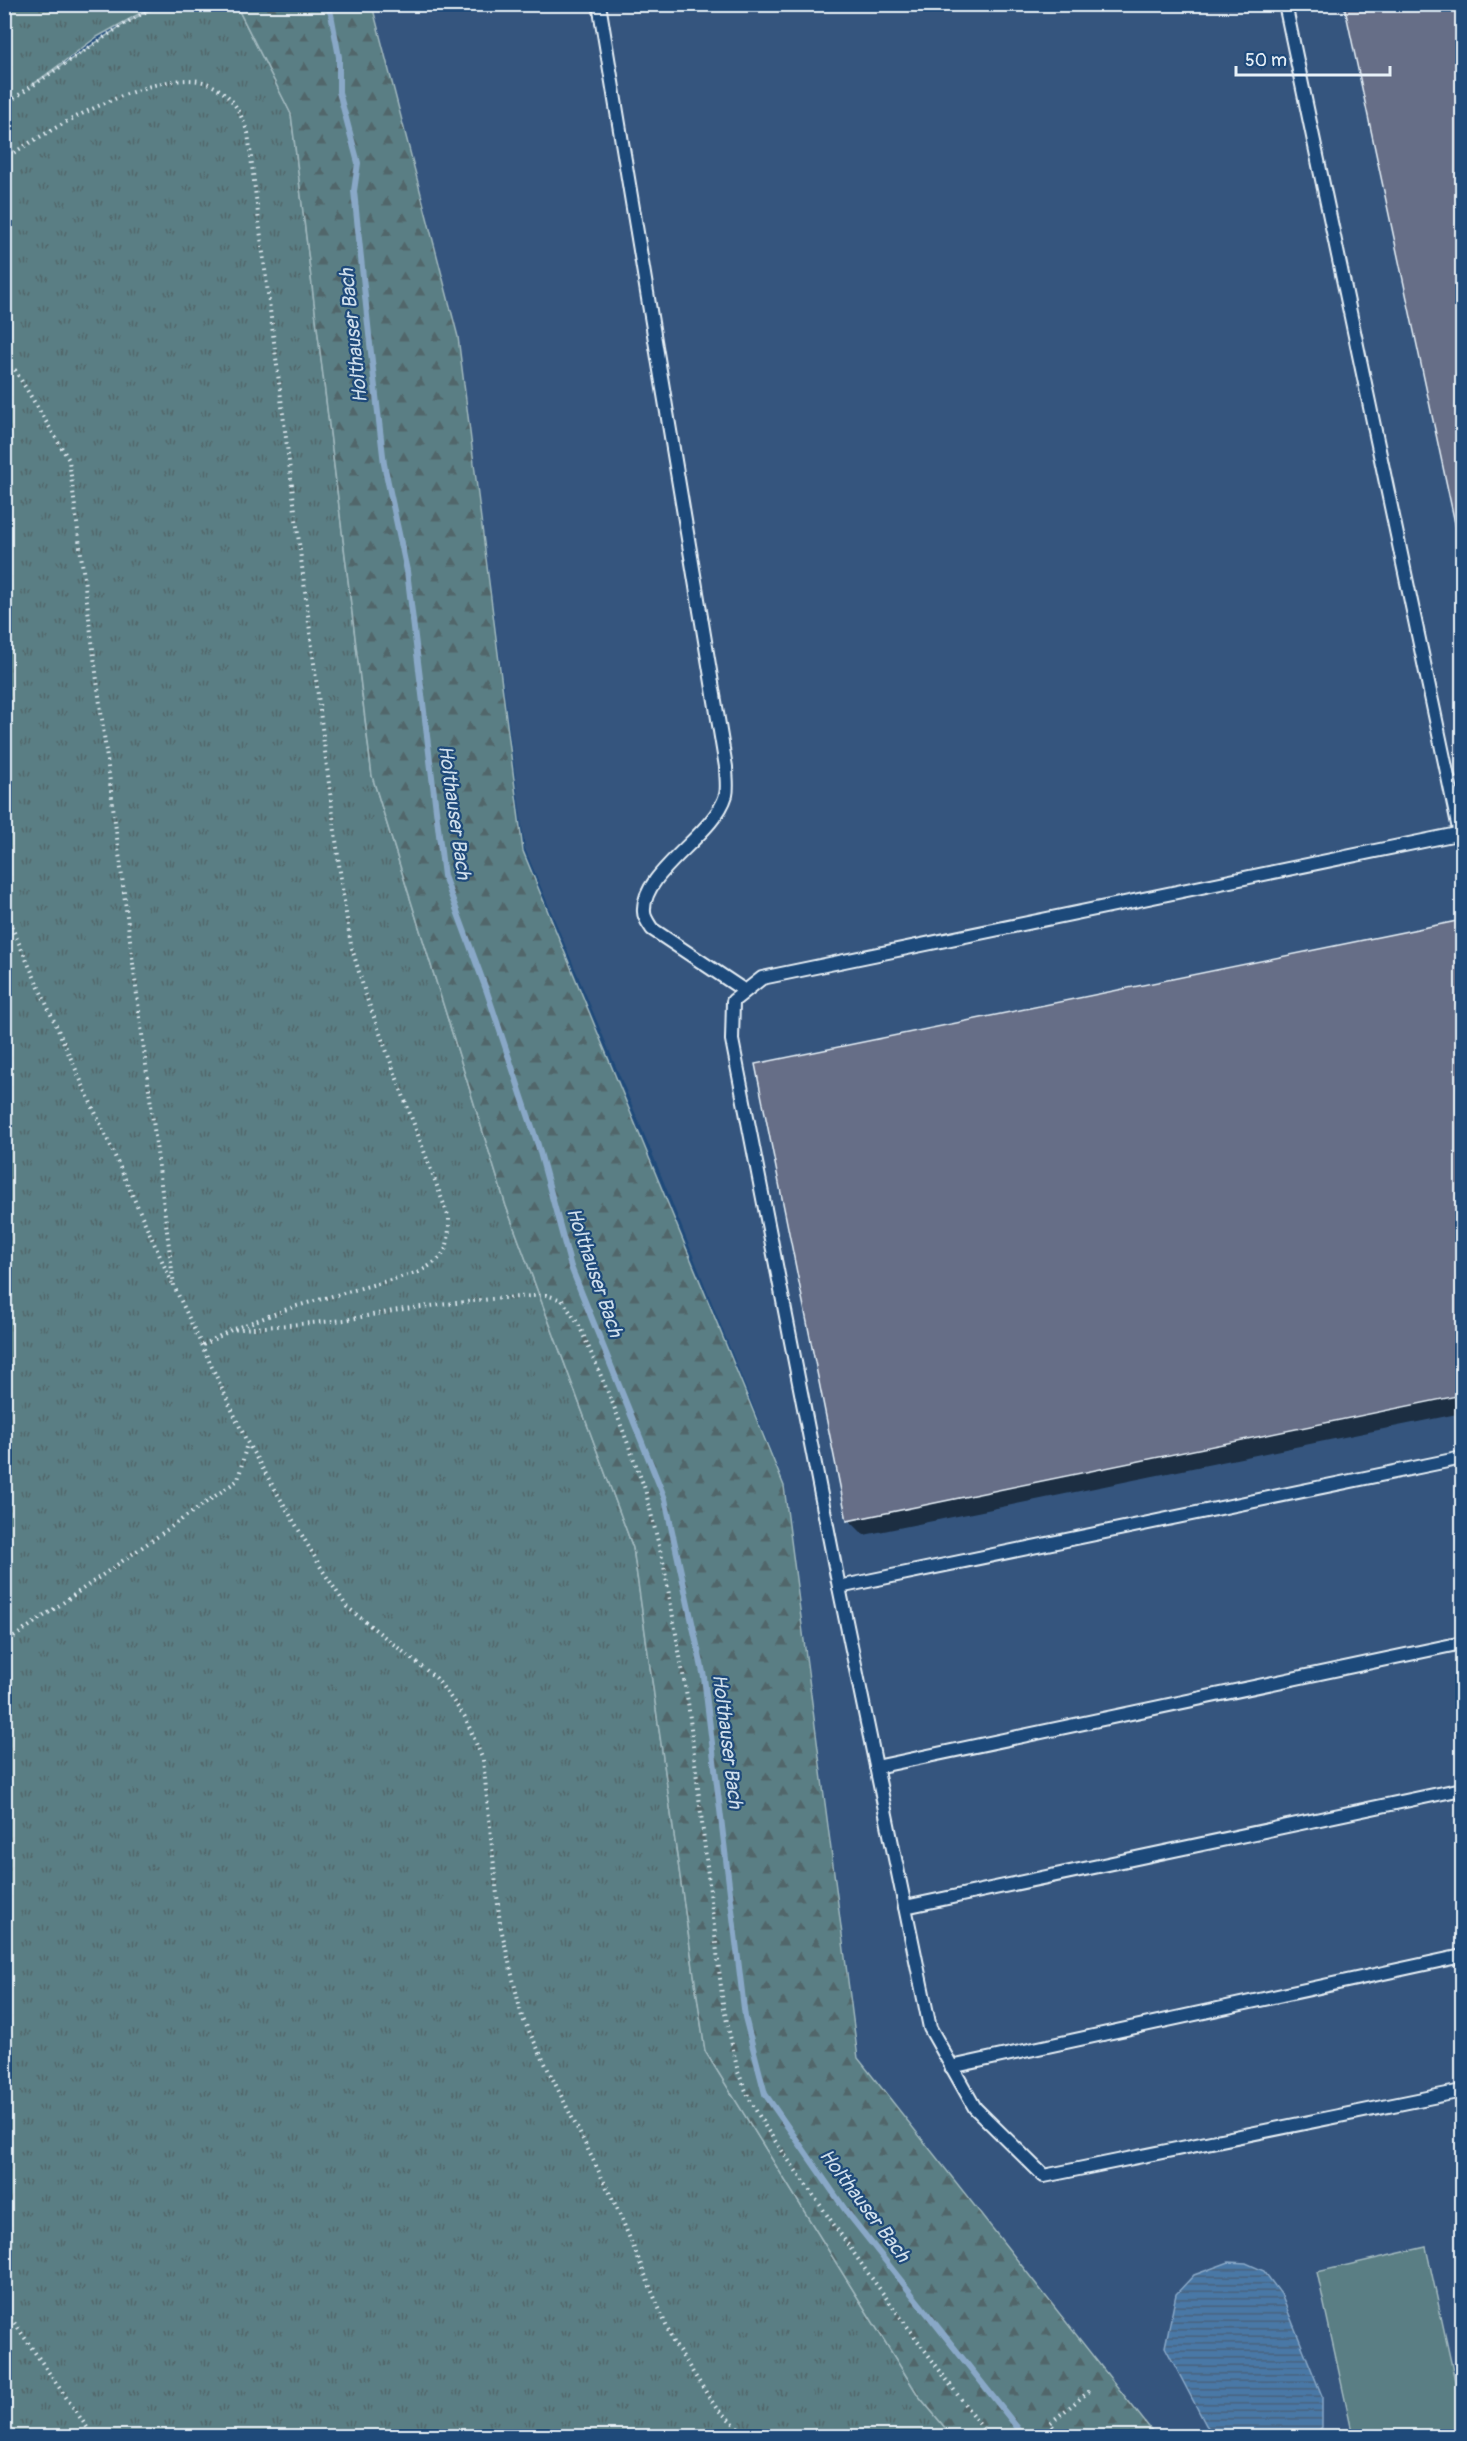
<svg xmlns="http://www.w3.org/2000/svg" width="1467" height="2441" viewBox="0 0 1467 2441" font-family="Pangolin,sans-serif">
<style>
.built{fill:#34557e}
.grass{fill:url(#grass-tufts);stroke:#a1b8be;stroke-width:1.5}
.forest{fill:url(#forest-firs);stroke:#a1b8be;stroke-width:1.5}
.pitch{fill:#5a7e84;stroke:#a1b8be;stroke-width:1.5}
.water{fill:url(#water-rules);stroke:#89a8c7;stroke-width:1.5}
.shadow{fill:#0007}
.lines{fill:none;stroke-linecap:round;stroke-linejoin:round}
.stream{stroke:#89a8c7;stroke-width:6}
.building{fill:#666e87;stroke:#e8f1f8;stroke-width:1.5}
.service-casing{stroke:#e8f1f8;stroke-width:16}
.path{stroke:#e8f1f8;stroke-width:4;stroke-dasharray:1.5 4.5;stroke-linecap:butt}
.service{stroke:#1f4a7a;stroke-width:12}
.labels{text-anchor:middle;stroke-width:4.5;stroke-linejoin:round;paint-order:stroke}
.water-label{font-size:20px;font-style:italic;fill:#d0dfec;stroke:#1f4a7a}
</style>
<defs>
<pattern id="grass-tufts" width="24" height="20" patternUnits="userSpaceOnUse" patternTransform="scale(1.5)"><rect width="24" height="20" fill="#5a7e84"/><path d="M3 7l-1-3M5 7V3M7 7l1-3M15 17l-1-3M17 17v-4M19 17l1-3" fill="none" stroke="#51666a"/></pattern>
<pattern id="forest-firs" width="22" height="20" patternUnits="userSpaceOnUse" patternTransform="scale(1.5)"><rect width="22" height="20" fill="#5a7e84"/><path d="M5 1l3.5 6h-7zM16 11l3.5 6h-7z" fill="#51666a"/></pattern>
<pattern id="water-rules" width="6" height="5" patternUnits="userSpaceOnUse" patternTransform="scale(1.5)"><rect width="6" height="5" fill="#4a78a6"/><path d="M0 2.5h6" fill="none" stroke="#48627d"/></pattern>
</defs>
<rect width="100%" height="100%" fill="#1f4a7a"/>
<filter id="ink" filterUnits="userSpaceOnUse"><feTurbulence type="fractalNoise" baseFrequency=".0167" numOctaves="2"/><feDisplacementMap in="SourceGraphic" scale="12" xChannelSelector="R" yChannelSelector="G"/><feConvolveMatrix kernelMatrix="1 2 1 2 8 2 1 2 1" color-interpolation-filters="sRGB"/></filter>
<g filter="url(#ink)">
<path class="built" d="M372,5H1462V2436H1156L859,2058L785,1486L657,1165L525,849L458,337Z"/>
<path class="grass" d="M5,5H155L97,37L32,85L121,26L158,5H236L291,114L372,776L506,1206L633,1548L705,2051L918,2395L952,2436H716L714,2433L709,2436H5Z"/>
<path class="forest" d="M236,5H372L458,337L523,851L784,1486L858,2058L1156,2436H952L918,2395L705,2051L633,1548L506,1206L372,776L291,114Z"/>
<path class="pitch" d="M1426,2247L1462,2413V2436H1353L1317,2272Z"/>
<path class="water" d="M1229,2262L1246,2263L1264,2271L1281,2294L1322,2396V2427L1314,2436H1215L1206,2425L1165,2347L1176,2294L1194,2275Z"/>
<g class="shadow">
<path d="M1346,4H1462V549Z"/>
<path d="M1462,921V1413L864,1535L849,1520L756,1065Z"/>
</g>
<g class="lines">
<path class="stream" d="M326,4L331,14L339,57V92L358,163L354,191L370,344L384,464L407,571L444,876L487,992L538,1145L571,1267L665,1499L704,1677L745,2017L765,2094L846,2211L1024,2436"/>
</g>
<g class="building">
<path d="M1344,4H1462V556Z"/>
<path d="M1462,920V1395L847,1521L755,1064Z"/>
</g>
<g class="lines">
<defs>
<g id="service">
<path d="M599,4L726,767C726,776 728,787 726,795C714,836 641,872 644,912C644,918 649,924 652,929L745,991"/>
<path d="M1285,4L1460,834"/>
<path d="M1462,833L762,978L733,1001L732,1040L839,1587L1462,1458"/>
<path d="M839,1587L930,2028L975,2108L1044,2176L1462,2091"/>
<path d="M876,1767L1462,1643"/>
<path d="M905,1907L1462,1789"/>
<path d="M951,2067L1462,1956"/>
</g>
</defs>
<use href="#service" class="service-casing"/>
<g class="path">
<path d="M4,105L121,26L159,4"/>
<path d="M4,159C45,132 161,63 209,84C233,95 239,110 248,133L342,888L351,945L366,996L449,1218C449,1250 447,1256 419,1272L293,1307L231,1330"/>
<path d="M4,365L15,370L69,460L174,1286L247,1442L323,1571L347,1607L436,1678L465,1717L483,1760L500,1924L522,2017L618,2210L673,2342L717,2409L748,2436"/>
<path d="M4,910L172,1283"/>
<path d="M203,1345L231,1330L345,1320L404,1309L491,1299L546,1295L562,1300L579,1325L613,1404L645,1489L664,1566L688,1702L723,2004L738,2072L749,2098L766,2128L865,2269L988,2436"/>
<path d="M4,1644L238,1480L247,1443"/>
<path d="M4,2308L93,2436"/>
<path d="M1061,2436L1050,2423L1092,2389"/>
</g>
<use href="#service" class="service"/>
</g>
</g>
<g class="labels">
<g class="water-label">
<text transform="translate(353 336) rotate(-96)" y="7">Holthauser Bach</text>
<text transform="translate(455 812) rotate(82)" y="7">Holthauser Bach</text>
<text transform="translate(595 1272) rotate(71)" y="7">Holthauser Bach</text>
<text transform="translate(728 1741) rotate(83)" y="7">Holthauser Bach</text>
<text transform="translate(865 2205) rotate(53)" y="7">Holthauser Bach</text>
</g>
</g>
<rect width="1467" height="2441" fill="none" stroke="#1f4a7a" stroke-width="24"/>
<rect x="12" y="12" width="1443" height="2417" fill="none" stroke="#e8f1f8" stroke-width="2" filter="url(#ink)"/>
<path d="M1236 66v9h154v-9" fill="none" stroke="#e8f1f8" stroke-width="3"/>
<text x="1245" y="66" font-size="18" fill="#e8f1f8" stroke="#1f4a7a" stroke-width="4.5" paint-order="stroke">50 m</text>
</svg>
